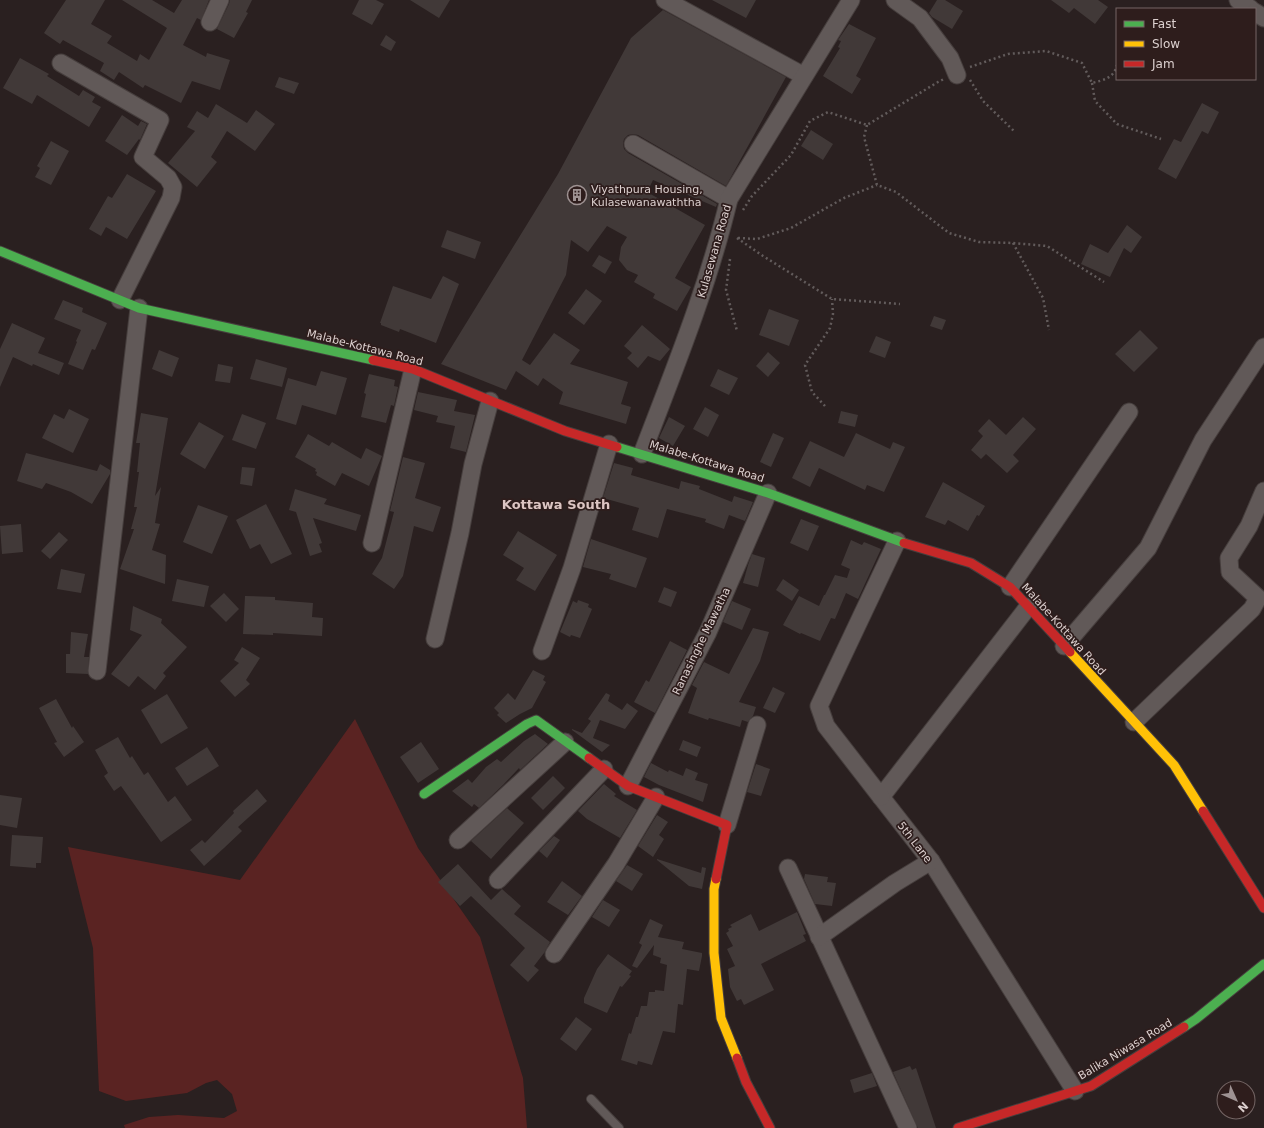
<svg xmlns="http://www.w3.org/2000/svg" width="1264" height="1128" viewBox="0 0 1264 1128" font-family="'DejaVu Sans',sans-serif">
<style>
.green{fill:#5a2322}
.building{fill:#413938}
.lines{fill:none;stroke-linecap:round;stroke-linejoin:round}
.lane-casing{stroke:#463e3d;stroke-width:10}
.street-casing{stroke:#463e3d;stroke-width:19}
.fast-casing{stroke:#463e3d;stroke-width:11}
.slow-casing{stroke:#463e3d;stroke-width:11}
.jam-casing{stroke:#463e3d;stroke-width:11}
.path{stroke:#625b5b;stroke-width:2.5;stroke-dasharray:2 3;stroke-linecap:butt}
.lane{stroke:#615958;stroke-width:8}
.street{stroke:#615958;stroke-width:17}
.fast{stroke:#4caf50;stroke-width:9}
.slow{stroke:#ffc107;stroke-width:9}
.jam{stroke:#c62828;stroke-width:9}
.labels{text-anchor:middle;stroke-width:3.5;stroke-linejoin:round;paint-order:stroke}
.poi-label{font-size:11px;fill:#dcd0cf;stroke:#2e1d1c;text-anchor:start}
.street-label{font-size:11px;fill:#dcd0cf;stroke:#2e1d1c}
.quarter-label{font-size:13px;font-weight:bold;fill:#ddc5c3;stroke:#2e1d1c}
</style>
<rect width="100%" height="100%" fill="#2a2020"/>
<path class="green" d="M355,719L418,848L480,937L523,1078L527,1128H125L124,1125L149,1117L178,1115L224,1118L237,1111L232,1094L217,1080L206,1083L187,1093L126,1101L99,1091L93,948L68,847L240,880Z"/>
<g class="building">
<path d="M66,0H105L91,24L112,36L107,43L137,61L140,54L149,60L167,28L122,0H152L174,13L182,0H209L201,20L197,18L183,45L206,57L207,53L230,60L220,90L192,81L181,103L145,85L143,88L119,72L114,80L100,71L104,63L63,40L60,44L44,33Z"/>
<path d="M230,0H252L246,12L248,13L234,38L217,29L229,4Z"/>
<path d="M359,0H376L384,4L372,25L352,14Z"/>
<path d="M410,0H450L439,18Z"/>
<path d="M712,0H756L746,18Z"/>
<path d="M937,0H945L963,11L952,29L932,17L929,13Z"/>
<path d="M1051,0H1098L1108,7L1095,24L1074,8L1069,13Z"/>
<path d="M663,10L786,77L726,186L638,135L633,134L628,135L624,139L623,144L624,149L628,153L717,204L716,207L653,180L647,192L705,225L675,278L691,287L677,311L653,298L655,294L634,282L638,275L627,270L619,260L621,247L627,237L607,226L588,252L571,240L566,275L522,360L530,365L554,333L580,350L570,364L628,382L621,404L631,407L626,424L559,404L563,392L543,378L538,386L516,371L506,390L441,364L558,174L631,38Z"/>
<path d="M849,24L876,38L856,76L861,79L852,94L823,76L840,48L838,47L841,41L838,40Z"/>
<path d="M386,35L396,42L391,51L380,45Z"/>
<path d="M20,58L49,74L47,76L79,96L83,90L95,97L92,102L101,107L89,127L37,95L32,104L3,88Z"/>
<path d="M279,77L299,83L294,94L275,87Z"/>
<path d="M1202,103L1219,112L1208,134L1202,131L1176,179L1158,169L1174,139L1181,142Z"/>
<path d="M216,104L247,123L256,110L275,124L255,151L227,131L211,157L217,162L197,187L168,163L195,131L187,127L197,111L208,118Z"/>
<path d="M122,115L138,126L141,121L147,124L140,140L139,139L127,155L105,141Z"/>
<path d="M811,130L833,144L823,160L801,146Z"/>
<path d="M51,141L69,151L51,185L35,177L40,168L37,166Z"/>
<path d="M127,174L156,191L127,239L106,227L101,236L89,229L108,196L112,198Z"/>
<path d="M1127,225L1142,237L1131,253L1124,248L1110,277L1081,264L1090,244L1108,253Z"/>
<path d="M447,230L481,242L475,259L441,247Z"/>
<path d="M599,255L612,262L605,274L592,266Z"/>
<path d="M443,276L459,284L436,343L400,329L399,332L381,325V323H380L393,286L431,299Z"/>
<path d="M586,289L602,301L584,325L568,313Z"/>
<path d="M63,300L83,308L82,312L107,323L95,350L92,349L83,370L68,364L77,342L76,341L81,330L54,319Z"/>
<path d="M769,309L799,320L789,346L759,335Z"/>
<path d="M934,316L946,320L942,330L930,326Z"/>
<path d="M12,323L45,338L38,353L64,363L59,375L33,364L32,366L13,357L0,387V349Z"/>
<path d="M642,325L670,349L660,361L648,356L638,368L627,358L632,353L624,346Z"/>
<path d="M1140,330L1158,348L1134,372L1115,354Z"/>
<path d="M876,336L891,342L885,358L869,352Z"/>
<path d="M159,350L179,358L172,377L152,369Z"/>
<path d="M768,352L780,363L768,377L756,366Z"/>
<path d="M256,359L287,368L282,387L250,379Z"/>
<path d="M218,364L233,367L230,383L215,381Z"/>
<path d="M718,369L738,378L729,395L710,386Z"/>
<path d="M321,371L347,378L336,415L302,405L296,425L276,419L288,378L316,386Z"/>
<path d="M369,374L395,380L394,386L398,387L394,406L391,405L386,423L361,417L366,394L364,393Z"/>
<path d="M418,392L457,400L454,411L475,415L466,452L450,448L455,426L436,422L438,416L414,410Z"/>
<path d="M705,407L719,415L708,437L693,429Z"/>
<path d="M69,409L89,419L73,453L42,438L54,414L64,419Z"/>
<path d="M841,411L858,415L855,427L838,423Z"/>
<path d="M141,413L168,418L155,496L161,487L155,523L160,524L152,550L166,555L165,584L120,569L134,529H131L137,507H134L139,472H137L140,443H136Z"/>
<path d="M242,414L266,423L256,449L232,440Z"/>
<path d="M669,417L685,426L673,446L659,438Z"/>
<path d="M1023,417L1036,429L1013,455L1019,461L1007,473L986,454L981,459L971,450L983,436L978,431L989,419L1006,435Z"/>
<path d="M199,422L224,436L205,469L180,454Z"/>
<path d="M773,433L784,438L771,467L760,462Z"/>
<path d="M856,433L890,449L893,442L905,447L884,492L867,485L865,490L819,468L810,487L792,478L810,441L844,457Z"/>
<path d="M308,434L329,446L332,442L361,459L366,448L382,456L369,486L342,473L335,486L316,475L317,472L315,471L316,469L295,457Z"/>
<path d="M26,453L97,471L100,464L110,470V474L92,504L71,492L46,483L42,489L17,481Z"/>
<path d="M403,457L425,463L415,498L441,507L433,532L414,526L403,576L394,589L372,574L382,558L394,512L390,511Z"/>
<path d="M614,463L633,468L631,475L679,489L681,481L700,486L699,489L732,502L734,496L753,502L745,521L729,515L724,529L705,522L706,519L667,509L658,538L632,530L639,508L603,498Z"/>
<path d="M242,467L255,468L252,486L240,484Z"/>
<path d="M943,482L985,506L979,516L977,515L968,531L948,520L945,525L925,517Z"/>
<path d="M295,489L327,499L324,504L361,515L356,531L313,518L322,543L319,544L322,552L310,556L296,512L289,510Z"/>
<path d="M266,504L292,554L271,564L260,544L250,549L236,520Z"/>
<path d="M198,505L228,516L212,554L183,542Z"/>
<path d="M801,519L819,526L808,551L790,543Z"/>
<path d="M21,524L23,552L2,554L0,526Z"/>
<path d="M518,531L557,555L535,591L516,580L524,568L503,555Z"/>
<path d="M59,532L68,540L50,559L41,551Z"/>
<path d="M591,539L647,558L636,588L609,579L611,574L583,567Z"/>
<path d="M851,540L862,545L864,542L881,549L858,599L846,593L835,619L831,618L820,641L801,633L800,634L783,625L799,596L819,606L824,595H825L835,575L847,578L850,569L841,565Z"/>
<path d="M752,554L765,558L758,587L743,583L748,565Z"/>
<path d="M61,569L85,574L81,593L57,589Z"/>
<path d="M177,579L209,586L204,607L172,601Z"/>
<path d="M783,579L799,590L792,601L776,590Z"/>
<path d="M664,587L677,592L671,607L658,602Z"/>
<path d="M224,593L239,609L226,622L210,606Z"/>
<path d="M245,596L275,597V600L313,603L312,617L323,618L322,636L273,633V635L243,634Z"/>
<path d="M578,600L589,604L588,607L592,609L580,638L571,635L570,637L560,632L573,601L577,603Z"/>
<path d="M732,601L751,609L742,630L723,622Z"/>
<path d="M133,606L162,619L161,623L187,647L163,673L166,676L155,690L138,676L129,687L111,674L142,635L130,630Z"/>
<path d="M753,628L769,632L760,661L739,702L756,707L753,716L748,722L742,720L740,727L709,718L708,720L688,713L697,688L692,685L704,662L729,674Z"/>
<path d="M71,632L88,634L84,657H89L88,674L66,673V654H70Z"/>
<path d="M670,641L687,650L655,713L634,702L646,680L649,682Z"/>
<path d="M242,647L260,658L246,680L250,684L235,697L220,681L239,663L234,660Z"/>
<path d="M533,670L545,676L543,680L546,682L532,708L520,714L506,723L497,715L499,713L494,708L508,693L515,700Z"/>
<path d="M773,687L785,693L775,713L763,708Z"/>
<path d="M606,693L610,695L608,701L622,710L627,703L638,711L625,729L600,720L593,738L610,745L602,752L572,730V729L582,733L591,721L588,719Z"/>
<path d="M167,694L188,728L161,744L141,710Z"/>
<path d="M56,699L72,728L73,726L84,742L64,757L54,743L57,742L39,708Z"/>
<path d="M535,734L548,744L520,770L519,768L503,785L479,808L474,804L472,807L452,791L468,779L472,783L486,767L497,759L501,762L524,741Z"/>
<path d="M118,737L130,758L132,756L144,775L148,772L168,802L175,796L192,820L161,842L121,786L114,791L104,776L108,773L95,750Z"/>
<path d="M683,740L701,747L697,757L679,750Z"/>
<path d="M421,742L439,769L418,783L400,757Z"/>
<path d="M207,747L219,766L187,786L175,768Z"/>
<path d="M651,763L668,772L669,770L683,776L686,768L698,773L695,780L708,784L703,802L659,785L644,777Z"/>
<path d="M756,764L770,769L761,796L747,792Z"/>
<path d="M553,776L565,788L543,810L531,798Z"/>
<path d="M604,784L616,794L614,796L637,810L620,838L587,819L578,811Z"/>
<path d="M257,789L267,801L238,827L242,831L224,848L204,866L190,850L202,840L205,843L234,813L233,811Z"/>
<path d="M0,795L22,798L17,828L0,825Z"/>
<path d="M507,808L524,823L491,859L471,841Z"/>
<path d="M657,815L668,822L659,835L664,839L653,857L638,846Z"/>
<path d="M12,835L43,837L41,863H36V868L10,866Z"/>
<path d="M554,836L560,840L547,858L539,851Z"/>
<path d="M657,859L701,873L702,867L706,868L702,889L689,886L657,860Z"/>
<path d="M458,864L491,900L502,889L521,906L514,914L550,942L544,953L534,966L539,970L528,982L510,965L525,948L471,896L460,906L438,882Z"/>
<path d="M627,865L643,874L632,891L616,881Z"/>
<path d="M805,874L828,877L827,882L836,883L832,906L815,904L804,879Z"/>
<path d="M562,881L582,896L568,915L547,902Z"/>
<path d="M603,900L620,910L609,927L592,917Z"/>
<path d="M797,912L806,934L803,935L806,941L761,964L774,990L744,1005L741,999L737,1001L730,987L728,969L735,966L727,949L733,946L726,933L729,931L728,929L732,927L730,925L751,914L759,931Z"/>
<path d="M650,919L663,925L658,937L684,942L682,949L702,953V956L699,971L687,969L683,1005L678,1004L675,1033L663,1031L652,1065L638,1061L637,1065L621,1060L629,1033L631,1034L636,1017H638L641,1006H647L649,992H655V990L664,991L667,965L660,963L661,958L653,955L654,945L637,968L632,966L642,945L639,943Z"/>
<path d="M608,954L632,971L629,975L631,976L622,987L620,986L607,1013L584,1003V998L597,969Z"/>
<path d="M576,1017L592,1029L576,1051L560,1039Z"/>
<path d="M910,1066L912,1070L916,1068L936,1128H918L893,1072Z"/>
<path d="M872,1073L877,1086L854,1093L850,1080Z"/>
</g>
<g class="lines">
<defs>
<path id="lane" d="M591,1099L619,1128"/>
<g id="street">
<path d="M665,0L804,76"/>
<path d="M895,0L920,18L950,58L957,75"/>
<path d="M1238,0L1251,9"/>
<path d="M1255,12L1264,18"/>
<path d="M210,22L220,0"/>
<path d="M61,63L160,120L143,157L168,178L173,187L171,198L120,300"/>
<path d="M633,144L729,199"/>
<path d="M642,454C674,370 708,287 729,199L851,0"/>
<path d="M372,543L413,369"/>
<path d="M1010,587L1129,412"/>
<path d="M1028,607L881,797L931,861L1075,1091"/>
<path d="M435,639L460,533L473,464L490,401"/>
<path d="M1064,646L1148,548L1203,440L1264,347"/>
<path d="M542,651L572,568L609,444"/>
<path d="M97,671L139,308"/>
<path d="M1134,722L1252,609L1258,598L1230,572L1229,558L1249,526L1264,491"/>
<path d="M628,786L708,632L768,493"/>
<path d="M881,797L826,726L819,706L897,541"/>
<path d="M727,825L757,725"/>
<path d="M458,840L565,742"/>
<path d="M788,868L908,1128"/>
<path d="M498,880L604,769"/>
<path d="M819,937L895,883L931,861"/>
<path d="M554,954L616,864L656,797"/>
</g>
<g id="fast">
<path d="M0,251L139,308L373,360"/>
<path d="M617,447L768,493L904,543"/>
<path d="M424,794L527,724L536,720L589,758"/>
<path d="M1184,1027L1196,1019L1264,964"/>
</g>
<g id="slow">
<path d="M1070,652L1174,765L1203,811"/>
<path d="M716,879L714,889V953L721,1018L737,1058"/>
</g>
<g id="jam">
<path d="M373,360L413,369L565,431L617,447"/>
<path d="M904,543L971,563L1010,587L1070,652"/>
<path d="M589,758L628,786L727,825L716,879"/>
<path d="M1203,811L1264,908"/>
<path d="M737,1058L746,1082L770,1128"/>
<path d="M958,1128L1091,1086L1184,1027"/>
</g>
</defs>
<use href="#lane" class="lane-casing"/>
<use href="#street" class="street-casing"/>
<use href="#fast" class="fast-casing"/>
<use href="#slow" class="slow-casing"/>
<use href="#jam" class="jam-casing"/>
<g class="path">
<path d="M970,67L1008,54L1046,51L1082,63L1092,83C1104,80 1114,78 1117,65"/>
<path d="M970,80L983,101L1015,132"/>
<path d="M1092,83L1095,101L1117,124L1161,139"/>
<path d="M867,125L864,137L877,185L896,192L949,233L979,242L1013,243L1047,246L1104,282"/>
<path d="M743,210L752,196L791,155L810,121L828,112L867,125L938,82L944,79"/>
<path d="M737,238L763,256L832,299L900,304"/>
<path d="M738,238L757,239L791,228L844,198L877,185"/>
<path d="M1013,243L1043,298L1049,330"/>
<path d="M730,259L726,290L737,331"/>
<path d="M825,406L812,392L805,365L830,328L833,314L832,299"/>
</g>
<use href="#lane" class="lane"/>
<use href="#street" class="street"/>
<use href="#fast" class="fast"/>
<use href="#slow" class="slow"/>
<use href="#jam" class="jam"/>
</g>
<defs>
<symbol id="building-ring" viewBox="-11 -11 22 22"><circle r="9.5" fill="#2e1d1c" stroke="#9e9292" stroke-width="1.5"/><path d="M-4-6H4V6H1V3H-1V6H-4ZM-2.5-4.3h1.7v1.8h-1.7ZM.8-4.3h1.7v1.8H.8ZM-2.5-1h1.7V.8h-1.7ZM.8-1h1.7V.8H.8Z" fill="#9e9292"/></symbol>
</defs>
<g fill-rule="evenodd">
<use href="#building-ring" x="566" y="184" width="22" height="22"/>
</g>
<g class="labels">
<g class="poi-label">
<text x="591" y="193">Viyathpura Housing,<tspan x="591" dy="13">Kulasewanawaththa</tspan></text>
</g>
<g class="street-label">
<text transform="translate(714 251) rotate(-74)" y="4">Kulasewana Road</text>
<text transform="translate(365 347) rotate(14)" y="4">Malabe-Kottawa Road</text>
<text transform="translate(707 461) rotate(17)" y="4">Malabe-Kottawa Road</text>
<text transform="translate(1064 629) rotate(48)" y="4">Malabe-Kottawa Road</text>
<text transform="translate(701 641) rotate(-64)" y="4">Ranasinghe Mawatha</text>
<text transform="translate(915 842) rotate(52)" y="4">5th Lane</text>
<text transform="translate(1125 1049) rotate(-31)" y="4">Balika Niwasa Road</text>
</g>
<g class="quarter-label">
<text x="556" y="509">Kottawa South</text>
</g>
</g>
<rect x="1116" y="8" width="140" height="72" fill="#2e1d1c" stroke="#746564"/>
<rect x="1124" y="21" width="20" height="6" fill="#4caf50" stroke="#746564"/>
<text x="1152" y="28" font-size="12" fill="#dcd0cf">Fast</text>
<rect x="1124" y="41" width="20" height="6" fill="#ffc107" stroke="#746564"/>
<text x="1152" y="48" font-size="12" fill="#dcd0cf">Slow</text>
<rect x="1124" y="61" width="20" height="6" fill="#c62828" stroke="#746564"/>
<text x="1152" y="68" font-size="12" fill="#dcd0cf">Jam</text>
<g transform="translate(1236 1100) rotate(135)"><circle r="19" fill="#2e1d1c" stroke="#746564"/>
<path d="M0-3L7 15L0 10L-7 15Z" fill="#9e9292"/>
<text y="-6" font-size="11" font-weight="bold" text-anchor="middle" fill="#dcd0cf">N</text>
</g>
</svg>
